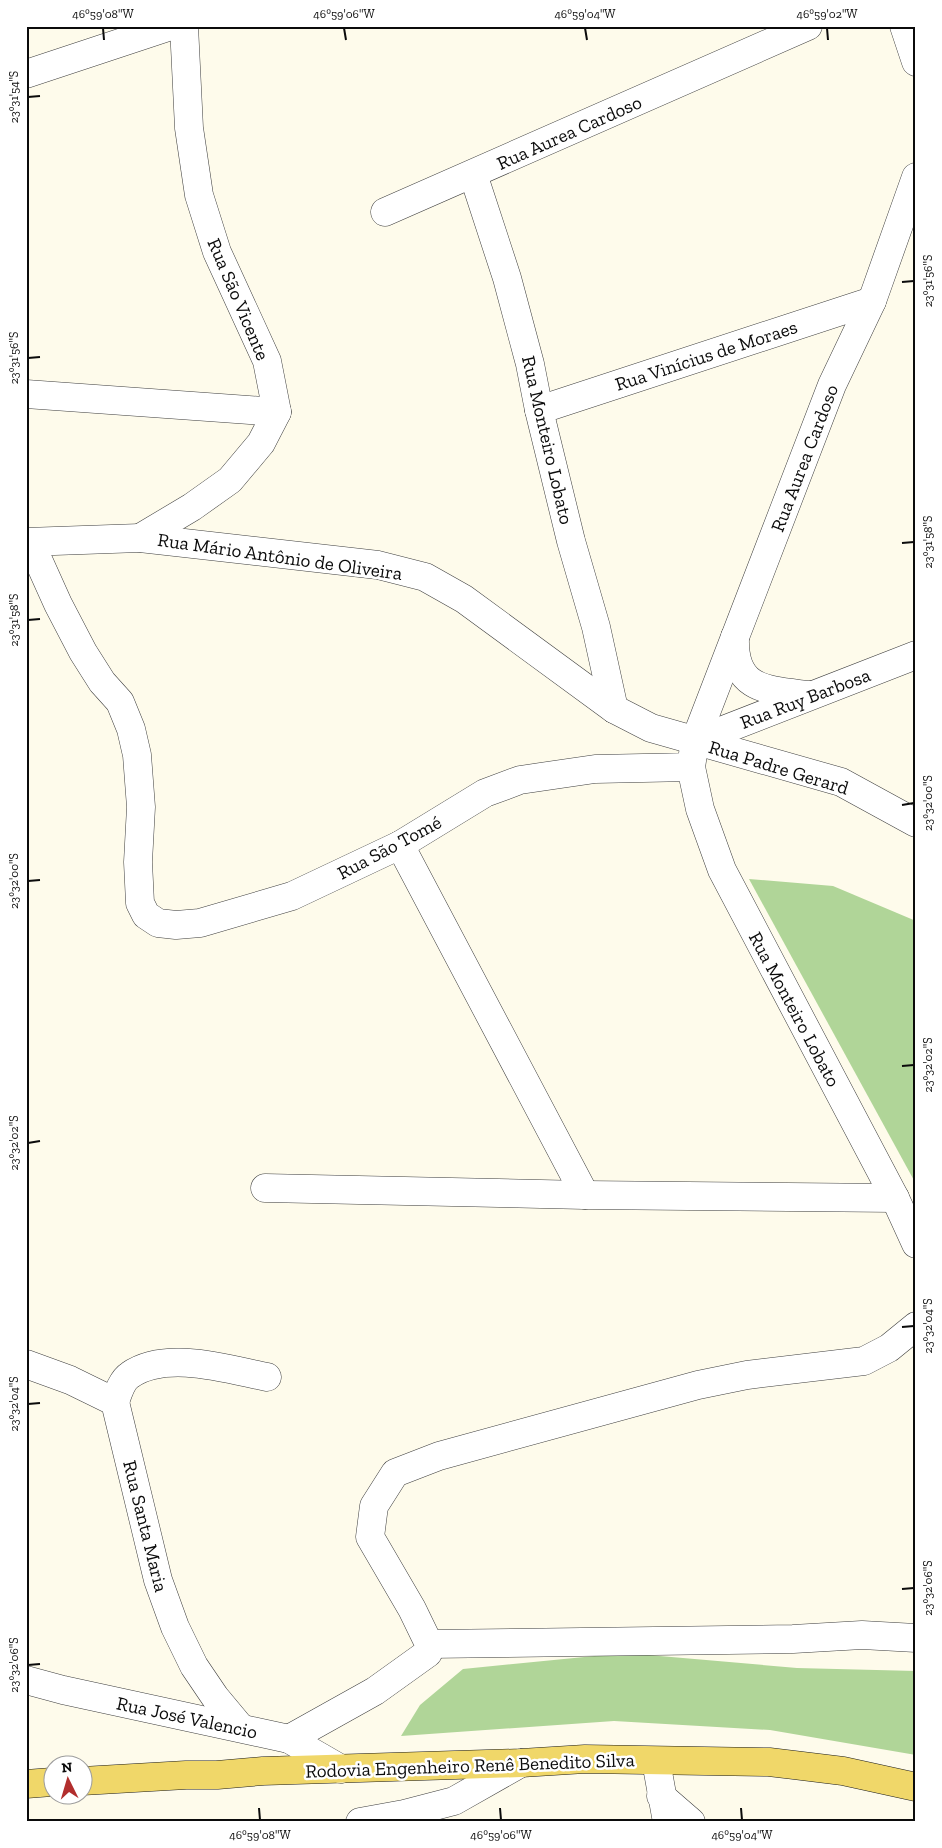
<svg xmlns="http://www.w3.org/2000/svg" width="942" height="1848" viewBox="0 0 942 1848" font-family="'Zilla Slab',serif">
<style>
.forest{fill:#b0d598}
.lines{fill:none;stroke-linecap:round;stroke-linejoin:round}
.street-casing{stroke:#3e3e3e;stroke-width:29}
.primary-casing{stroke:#1c1c1c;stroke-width:29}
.street{stroke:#fff;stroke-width:28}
.primary{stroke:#f0d769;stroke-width:28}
.ticks{fill:none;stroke:#0b0b0b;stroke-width:2}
.labels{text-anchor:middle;stroke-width:5;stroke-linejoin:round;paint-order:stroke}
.street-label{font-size:19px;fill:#0b0b0b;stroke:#fff}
.neatline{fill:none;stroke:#0b0b0b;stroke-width:2}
.ticks-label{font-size:12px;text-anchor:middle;fill:#0b0b0b}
</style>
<rect width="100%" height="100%" fill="#fefbeb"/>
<g class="forest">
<path d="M749,879L833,886L916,921V1184Z"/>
<path d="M625,1653L797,1668L916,1671V1755L770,1730L614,1721L401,1736L420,1705L463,1669Z"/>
</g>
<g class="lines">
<defs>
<g id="street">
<path d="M904,26L916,62"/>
<path d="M26,74L171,26"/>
<path d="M473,174L507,278L530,364L539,410L571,541L596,627L614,709"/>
<path d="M385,212L808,26"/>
<path d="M26,394L277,412"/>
<path d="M539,410L872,301"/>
<path d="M140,538L192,507L230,480L261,443L277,412L267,361L217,252L199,195L189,128L184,26"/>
<path d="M26,542L140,538L378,565L425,577L464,599L614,709L651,728L841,782L916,823"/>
<path d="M31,544L58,604L83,652L102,682L120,702L131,729L137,755L141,807L138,862L140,903L146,915L158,923L176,925L200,923L292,896L400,845L485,793L520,780L595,769L691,767L695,741L832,385L872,301L916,177"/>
<path d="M735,637C733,690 766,690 808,695"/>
<path d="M695,741L916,655"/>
<path d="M691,767L700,809L722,870L895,1198L916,1244"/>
<path d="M400,845L585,1195"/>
<path d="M265,1188L585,1195L895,1198"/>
<path d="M26,1364L70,1380L115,1402L158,1580L175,1627L194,1666L215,1697L240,1727"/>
<path d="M115,1402C118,1393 122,1380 130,1375C166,1350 227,1369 267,1377"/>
<path d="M429,1644L793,1639L862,1635L916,1638"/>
<path d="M26,1680L63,1690L289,1739L341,1769"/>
<path d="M289,1739L375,1691L428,1653L429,1644L412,1609L370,1537L374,1506L395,1473L439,1456L698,1385L747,1375L864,1361L889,1348L916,1326"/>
<path d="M656,1761L667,1822"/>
<path d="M661,1796L691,1822"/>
<path d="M360,1822L404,1814L454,1801L521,1763"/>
</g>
<g id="primary">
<path d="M82,1781L186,1775H217L263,1771L521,1763L585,1759L769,1762L843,1771L916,1787"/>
<path d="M26,1784L52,1782"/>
</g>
</defs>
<use href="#street" class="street-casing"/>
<use href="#primary" class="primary-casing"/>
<use href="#street" class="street"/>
<use href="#primary" class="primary"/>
</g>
<path class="ticks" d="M103,28L104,40M344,28L346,40M585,28L587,40M827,28L828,40M28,97L40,96M902,282L914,281M28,358L40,357M902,543L914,542M28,620L40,619M902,805L914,803M28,881L40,880M902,1066L914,1065M28,1143L40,1141M902,1327L914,1326M28,1404L40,1403M902,1589L914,1588M28,1665L40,1664M259,1808L260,1820M500,1808L501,1820M741,1808L742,1820"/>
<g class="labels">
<g class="street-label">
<text transform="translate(569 132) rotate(-24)" y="7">Rua Aurea Cardoso</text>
<text transform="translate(239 299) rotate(67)" y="7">Rua São Vicente</text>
<text transform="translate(706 355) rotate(-18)" y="7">Rua Vinícius de Moraes</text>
<text transform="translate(548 440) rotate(77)" y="7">Rua Monteiro Lobato</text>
<text transform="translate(804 458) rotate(-69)" y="7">Rua Aurea Cardoso</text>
<text transform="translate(280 556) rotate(8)" y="7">Rua Mário Antônio de Oliveira</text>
<text transform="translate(805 698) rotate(-21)" y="7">Rua Ruy Barbosa</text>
<text transform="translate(779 767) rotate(17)" y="7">Rua Padre Gerard</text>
<text transform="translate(389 847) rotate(-28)" y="7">Rua São Tomé</text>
<text transform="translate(795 1009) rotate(62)" y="7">Rua Monteiro Lobato</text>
<text transform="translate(146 1526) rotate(76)" y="7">Rua Santa Maria</text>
<text transform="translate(187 1717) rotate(12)" y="7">Rua José Valencio</text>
<text transform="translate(470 1765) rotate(-2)" y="7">Rodovia Engenheiro Renê Benedito Silva</text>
</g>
</g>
<rect width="942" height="1848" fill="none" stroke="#ffffff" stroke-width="55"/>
<g transform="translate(68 1780) rotate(355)"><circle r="24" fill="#ffffff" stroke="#9d9d9d"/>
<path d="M0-4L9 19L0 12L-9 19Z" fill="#b22e2d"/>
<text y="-8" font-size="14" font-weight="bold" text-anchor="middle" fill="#0b0b0b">N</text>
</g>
<rect x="28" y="28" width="886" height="1792" class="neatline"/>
<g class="ticks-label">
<text x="103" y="18">46°59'08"W</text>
<text x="344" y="18">46°59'06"W</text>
<text x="585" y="18">46°59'04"W</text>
<text x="827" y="18">46°59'02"W</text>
<text transform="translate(14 97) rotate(-90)" y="4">23°31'54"S</text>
<text transform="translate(928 281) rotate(-90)" y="4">23°31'56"S</text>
<text transform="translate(14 358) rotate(-90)" y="4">23°31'56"S</text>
<text transform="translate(928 542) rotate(-90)" y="4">23°31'58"S</text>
<text transform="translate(14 620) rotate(-90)" y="4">23°31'58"S</text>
<text transform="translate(928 803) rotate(-90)" y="4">23°32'00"S</text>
<text transform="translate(14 881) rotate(-90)" y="4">23°32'00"S</text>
<text transform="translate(928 1065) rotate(-90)" y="4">23°32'02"S</text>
<text transform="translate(14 1143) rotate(-90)" y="4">23°32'02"S</text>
<text transform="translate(928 1326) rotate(-90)" y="4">23°32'04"S</text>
<text transform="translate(14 1404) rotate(-90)" y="4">23°32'04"S</text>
<text transform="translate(928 1588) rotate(-90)" y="4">23°32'06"S</text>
<text transform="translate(14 1665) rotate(-90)" y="4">23°32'06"S</text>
<text x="260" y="1839">46°59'08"W</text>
<text x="501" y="1839">46°59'06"W</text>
<text x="742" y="1839">46°59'04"W</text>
</g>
</svg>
